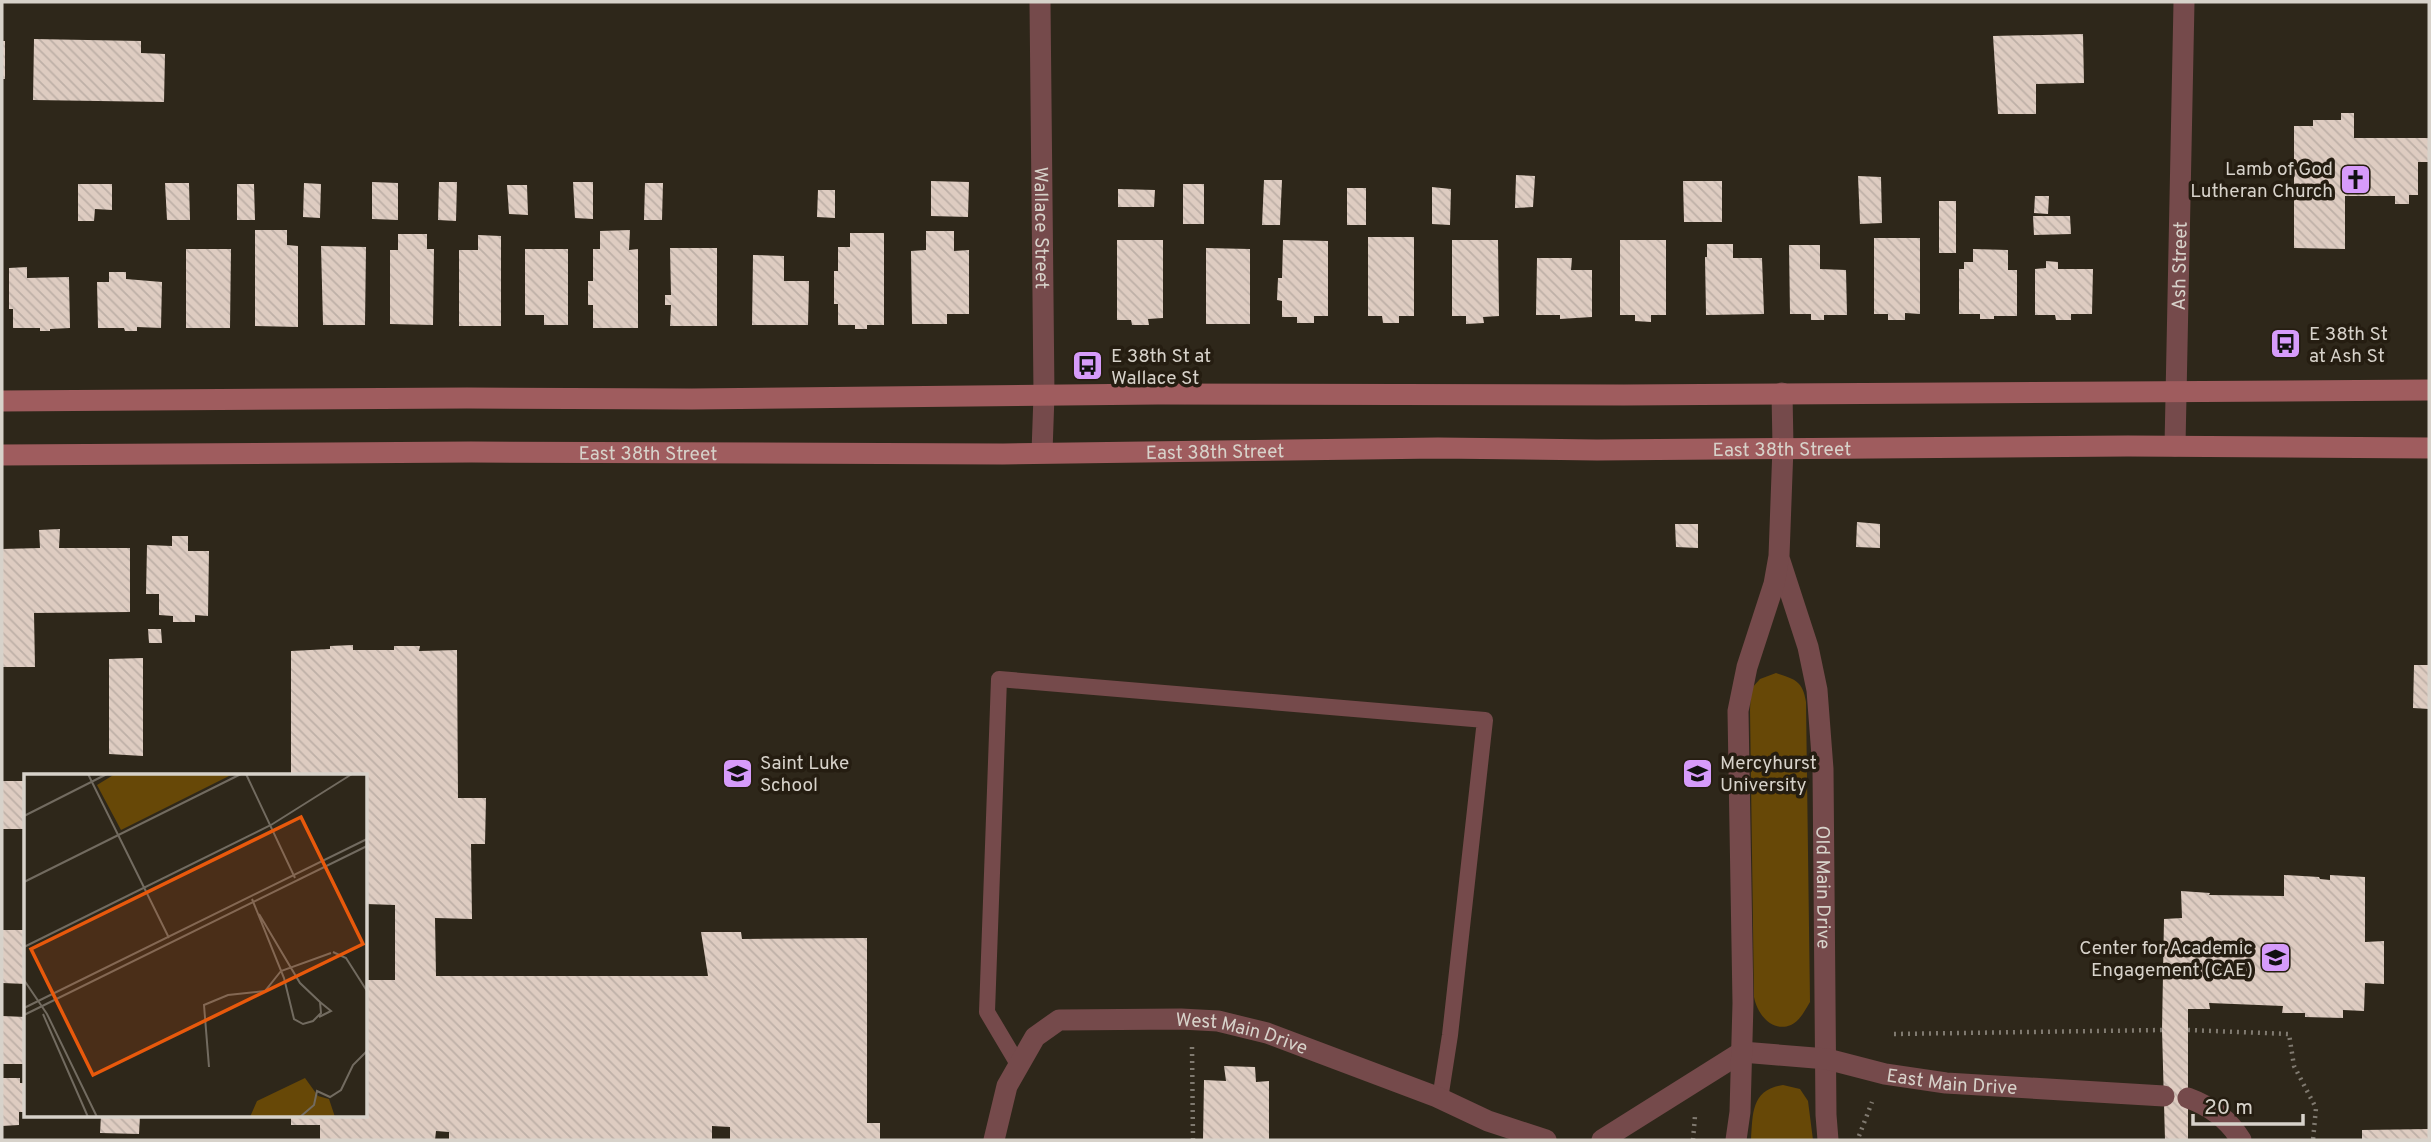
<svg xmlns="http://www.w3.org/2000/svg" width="2431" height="1142" viewBox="0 0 2431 1142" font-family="Overpass,sans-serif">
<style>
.green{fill:#674807}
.building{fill:url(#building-back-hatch)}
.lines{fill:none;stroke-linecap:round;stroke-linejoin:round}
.path{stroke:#807a70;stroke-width:4.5;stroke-dasharray:2 5;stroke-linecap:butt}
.lane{stroke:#754a4b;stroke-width:16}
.street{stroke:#754a4b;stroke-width:21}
.secondary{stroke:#9f5c5e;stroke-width:21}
.labels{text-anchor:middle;stroke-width:7;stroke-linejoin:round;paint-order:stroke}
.poi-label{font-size:19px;fill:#d7d2ca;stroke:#251d11;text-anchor:start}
.street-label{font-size:19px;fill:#d7d2ca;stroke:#251d11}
.inset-road{fill:none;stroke:#726b60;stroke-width:2}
.view{fill:#e8590c;fill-opacity:0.15;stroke:#e8590c;stroke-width:3.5}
.inset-edge{fill:none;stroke:#d7d2ca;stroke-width:3.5}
</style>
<defs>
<pattern id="building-back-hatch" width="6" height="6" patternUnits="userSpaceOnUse" patternTransform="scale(1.75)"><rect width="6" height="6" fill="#deccc1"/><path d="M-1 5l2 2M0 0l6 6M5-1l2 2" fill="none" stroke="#beb0a7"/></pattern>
</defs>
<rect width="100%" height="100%" fill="#2e271a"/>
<g class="green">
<path d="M1776,673C1795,679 1803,681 1806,702L1810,1002C1805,1010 1800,1021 1791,1025C1771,1033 1757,1013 1754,997L1750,710L1751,689L1760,679Z"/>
<path d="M1783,1085L1800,1089L1808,1101L1813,1140H1751C1753,1113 1751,1090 1783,1085Z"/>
</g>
<g class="building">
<path d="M2083,34L2084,83L2036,84V114H1998L1993,36Z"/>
<path d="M34,39L141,41V53L165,54L164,102L33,100Z"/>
<rect x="2" y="41" width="3" height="38"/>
<path d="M2341,113H2354V138H2429V162H2418V195H2409V204H2395V196H2345V249L2294,248V126H2313V120H2341Z"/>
<path d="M1516,175L1535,176L1533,207L1515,208Z"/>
<path d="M1858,176L1881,177L1882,223L1860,224Z"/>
<path d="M1264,180H1282L1280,225H1262Z"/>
<path d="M931,181L969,182L968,217L931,216Z"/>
<path d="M1683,181H1722V222H1684Z"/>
<path d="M372,182L398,183V220L372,219Z"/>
<path d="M439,182H457L456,221L438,220Z"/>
<path d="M573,182H593V219L575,218Z"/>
<path d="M165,183H189L190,220H167Z"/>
<path d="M304,183L321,184L320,218L303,217Z"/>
<path d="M645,183H663L662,220H644Z"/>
<path d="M78,184H112V210L95,209L94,221H78Z"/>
<path d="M237,184H254L255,220H237Z"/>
<rect x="1183" y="184" width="21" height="40"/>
<path d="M507,185H527L528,215L509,214Z"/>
<path d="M1432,187L1451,189L1450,225L1432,224Z"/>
<rect x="1347" y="188" width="19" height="37"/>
<path d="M1118,189L1155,190L1154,207H1118Z"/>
<path d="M818,190H835V218L817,217Z"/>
<path d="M2035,196H2049L2048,214L2034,213Z"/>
<rect x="1939" y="201" width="17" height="52"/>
<path d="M2033,216H2070L2071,234L2034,235Z"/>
<path d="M255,230H287V245L298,246V327L255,326Z"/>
<path d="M630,230L629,250L638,249V328H593V305H588V281H593V249H600V231Z"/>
<path d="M926,231H954V251L969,250V314H947V324H912L911,251L926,250Z"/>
<path d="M850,233H884V325H867V329H855V325H838V304H834V271H838V247H850Z"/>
<path d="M398,234H427V249H434L433,325L390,324V250H398Z"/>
<path d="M478,235L501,236V326H459V250H478Z"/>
<path d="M1368,237H1414V316H1399V323H1383L1382,316H1368Z"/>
<path d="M1874,238H1920V314L1905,313V320H1888V314H1874Z"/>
<path d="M1117,240H1163V318L1148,319L1149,325H1132L1131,320H1117Z"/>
<path d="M1283,240L1328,241V316H1314V323H1297V317H1282V301L1277,300L1278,278H1282Z"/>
<path d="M1452,240H1498L1499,316L1483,317L1484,323L1466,324V316H1452Z"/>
<path d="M1620,240H1666V315H1651V322L1635,321V315H1620Z"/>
<path d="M1707,244H1733V258H1762L1764,314L1706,315L1705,257H1707Z"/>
<path d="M1789,245H1820V269L1846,270L1847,315H1824V320H1811V314H1790Z"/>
<path d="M321,246L366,247L365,325H323Z"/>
<path d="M670,248H717V326H670L671,305H665V295H671Z"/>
<path d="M1206,248L1250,249V324H1206Z"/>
<path d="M186,249H231L230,328H186Z"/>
<path d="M525,249H568V325H544V315H525Z"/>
<path d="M1973,249L2008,250V270H2017V316H1994V319H1980V314H1959V269H1964V262H1973Z"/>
<path d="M753,255L784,256V281H809L808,325H752Z"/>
<path d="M1537,258H1572L1571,270H1592V317L1560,319V315H1536Z"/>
<path d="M2046,261L2058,262V269H2093L2092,314H2071V320H2056L2055,315H2035V269L2046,268Z"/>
<path d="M27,267V278L69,277L70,328L50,329V331H40V328H13V309H9V268Z"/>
<path d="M109,272H126V279L162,282L161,328L137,327V331H125L124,328H98L97,282H109Z"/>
<path d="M2277,338L2295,339V347H2276Z"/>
<path d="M1857,522L1880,524V548L1856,547Z"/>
<path d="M1675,524H1698V548L1676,547Z"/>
<path d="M60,529L59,548H130V612L34,613L35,667H2V549L40,548L39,530Z"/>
<path d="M172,536H188V551H209L208,616L195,615V622H173V616L159,615V594H146L147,545L172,546Z"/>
<path d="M148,629H161L162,643H149Z"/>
<path d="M353,645V650H394V646H420L419,651L457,650L458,798H486L485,844H471L472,919L435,918L436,976H708L701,932H741L742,939L867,938V1123H880V1140H730V1127L712,1126V1140H449V1132L436,1131L435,1140H320V1125H291V1116H366V980H395V905L366,904V776H291V651L330,649V646Z"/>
<path d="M143,658V756L109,754V659Z"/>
<path d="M2414,665H2429V709L2413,708Z"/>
<rect x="2" y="781" width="24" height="48"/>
<path d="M2284,875L2319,877L2320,879L2330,880V875L2365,877V942L2384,941V984L2365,983L2364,1011L2343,1010V1018L2305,1017V1013H2282L2283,1006L2209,1003L2210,1009H2188V1140H2165L2162,1030L2164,919L2182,918L2181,891L2210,893L2209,895L2284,896Z"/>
<path d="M2,930H26V984L2,983Z"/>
<path d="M2,1016L26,1017V1064H2Z"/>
<path d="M1224,1066L1255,1067L1256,1082L1269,1081V1140H1203L1204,1080L1226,1081Z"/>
<path d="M2,1078H20V1083H26V1112H19V1125L2,1126Z"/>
<path d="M101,1116H140L139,1134L100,1133Z"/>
<path d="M2429,1129V1140H2362V1130Z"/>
</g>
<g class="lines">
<g class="path">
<path d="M2188,1030L2289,1034L2294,1066L2316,1108L2313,1140"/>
<path d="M1894,1034L2162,1030"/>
<path d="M1192,1047L1193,1140"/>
<path d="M1859,1136L1872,1102"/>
<path d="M1693,1140L1695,1116"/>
</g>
<path class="lane" d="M1019,1066L987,1012L999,679L1485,720L1450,1035L1440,1099"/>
<g class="street">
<path id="s1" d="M1040,2L1044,395L1042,452"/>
<path id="s2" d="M2175,446L2184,2"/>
<path id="s3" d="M1780,561L1808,647L1817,690L1823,769L1826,1115L1828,1140"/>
<path d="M2188,1098C2210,1106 2229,1120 2241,1140"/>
<path id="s4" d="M994,1140L1007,1086L1035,1037L1059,1020L1181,1019L1218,1021L1267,1033L1437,1097L1488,1121L1546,1140"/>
<path id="s5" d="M1602,1140L1742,1052L1827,1059L1885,1074L1946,1083L2164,1096"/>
<path d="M1736,1140L1740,1112L1743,1003L1738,711L1747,667L1774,584L1779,556L1783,447L1782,393"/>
</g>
<g class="secondary">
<path d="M2,401L467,398L692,399L1158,394L1624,395L2429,390"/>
<path id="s6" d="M2,455L471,452L1003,454L1438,448L1597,450L2128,446L2429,448"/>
</g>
</g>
<defs>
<symbol id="church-square" viewBox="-11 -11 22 22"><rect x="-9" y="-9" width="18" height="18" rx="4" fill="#d69bfa" stroke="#251d11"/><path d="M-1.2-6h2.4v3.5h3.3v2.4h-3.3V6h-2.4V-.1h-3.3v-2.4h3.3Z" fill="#111"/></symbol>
<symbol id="bus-square" viewBox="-11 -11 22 22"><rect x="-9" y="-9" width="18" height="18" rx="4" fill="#d69bfa" stroke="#251d11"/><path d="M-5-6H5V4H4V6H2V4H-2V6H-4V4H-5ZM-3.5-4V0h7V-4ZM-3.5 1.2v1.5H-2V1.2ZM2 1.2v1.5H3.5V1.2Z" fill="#111"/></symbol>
<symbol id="school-square" viewBox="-11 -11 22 22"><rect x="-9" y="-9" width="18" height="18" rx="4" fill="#d69bfa" stroke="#251d11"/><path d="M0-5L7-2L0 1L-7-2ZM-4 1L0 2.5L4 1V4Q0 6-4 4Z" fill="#111"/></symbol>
<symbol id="university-square" viewBox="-11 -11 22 22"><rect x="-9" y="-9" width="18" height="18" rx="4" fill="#d69bfa" stroke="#251d11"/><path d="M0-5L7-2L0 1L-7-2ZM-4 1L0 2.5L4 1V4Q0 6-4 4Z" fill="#111"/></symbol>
</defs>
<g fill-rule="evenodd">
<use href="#church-square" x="2338" y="162" width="35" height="35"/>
<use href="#bus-square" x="2268" y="326" width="35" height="35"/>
<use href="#bus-square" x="1070" y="348" width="35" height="35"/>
<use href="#school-square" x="720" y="756" width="35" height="35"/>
<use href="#university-square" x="1680" y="756" width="35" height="35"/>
<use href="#school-square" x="2258" y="940" width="35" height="35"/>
</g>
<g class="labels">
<g class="poi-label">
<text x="2333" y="175" text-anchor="end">Lamb of God<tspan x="2333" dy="22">Lutheran Church</tspan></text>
<text x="2309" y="340">E 38th St<tspan x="2309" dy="22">at Ash St</tspan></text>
<text x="1111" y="362">E 38th St at<tspan x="1111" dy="22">Wallace St</tspan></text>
<text x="760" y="769">Saint Luke<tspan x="760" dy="22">School</tspan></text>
<text x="1720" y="769">Mercyhurst<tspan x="1720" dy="22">University</tspan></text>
<text x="2253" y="954" text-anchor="end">Center for Academic<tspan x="2253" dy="22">Engagement (CAE)</tspan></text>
</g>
<g class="street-label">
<text dy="7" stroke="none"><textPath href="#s1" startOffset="226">Wallace Street</textPath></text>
<text dy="7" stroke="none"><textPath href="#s2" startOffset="180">Ash Street</textPath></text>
<text dy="7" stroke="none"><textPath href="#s6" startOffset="1780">East 38th Street</textPath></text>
<text dy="7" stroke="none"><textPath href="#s6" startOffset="1213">East 38th Street</textPath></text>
<text dy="7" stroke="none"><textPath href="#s6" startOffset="646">East 38th Street</textPath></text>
<text dy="7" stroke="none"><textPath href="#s3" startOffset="332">Old Main Drive</textPath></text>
<text dy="7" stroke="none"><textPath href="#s4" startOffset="326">West Main Drive</textPath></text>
<text dy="7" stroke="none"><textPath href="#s5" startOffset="378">East Main Drive</textPath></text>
</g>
</g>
<g transform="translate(24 774)">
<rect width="343" height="343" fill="#2e271a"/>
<path d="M91,0H209L97,56L73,11ZM281,304L294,322L305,325L311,343H226L233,327Z" fill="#674807"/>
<path class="inset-road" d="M64,0L145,164M222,0L271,104M0,42L83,0M0,108L217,0M228,125L260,204L270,245L279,250L289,247L297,239L296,228L276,209L235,140M0,173L247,51L328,0M309,178L322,184L343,217M0,206L23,240L73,343M0,234L343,65M19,240L64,343M0,241L343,72M295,243L307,237L296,228M185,293L180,231L204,221L241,217L257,197L307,179M276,343L290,331L293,317L306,323L317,316L329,291L343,277"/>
<path class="view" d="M277,43L339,170L69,301L7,175Z"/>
<rect width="343" height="343" class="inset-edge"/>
</g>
<rect width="2431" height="1142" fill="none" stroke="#d7d2ca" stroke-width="7"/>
<path d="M2193 1114v10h110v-10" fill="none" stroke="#d7d2ca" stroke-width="3.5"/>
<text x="2204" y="1114" font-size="21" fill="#d7d2ca" stroke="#251d11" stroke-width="5" paint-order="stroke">20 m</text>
</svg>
